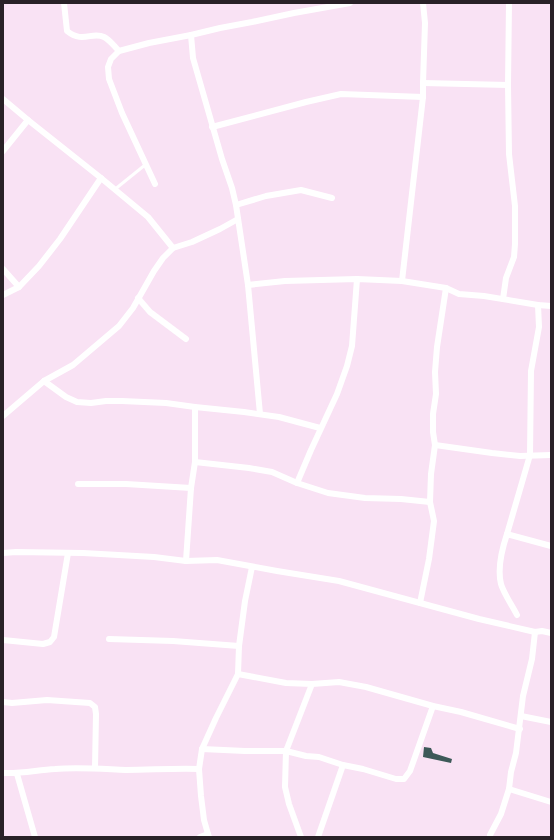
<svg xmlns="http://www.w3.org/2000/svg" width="554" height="840" viewBox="0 0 554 840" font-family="Overpass,sans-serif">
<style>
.building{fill:#3d5958}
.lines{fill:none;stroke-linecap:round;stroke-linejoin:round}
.lane{stroke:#fff;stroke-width:3}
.street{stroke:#fff;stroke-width:6}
</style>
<rect width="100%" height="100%" fill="#f9e2f4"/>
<path class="building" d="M424,747L431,748L433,753L452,759L451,763L423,757Z"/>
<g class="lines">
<path class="lane" d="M114,190L145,165"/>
<g class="street">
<path d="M64,3L67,31C83,44 92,31 104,37C110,40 114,46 119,51"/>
<path d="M191,35L193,58L222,159L232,188L236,205L248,285L260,414"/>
<path d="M423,83L508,85"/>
<path d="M3,99L28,120L101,178L148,217L173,248"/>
<path d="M212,127L306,102L341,94L423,97"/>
<path d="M3,151L28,120"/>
<path d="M155,184L122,113L109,79L108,67L111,59L119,51L149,43L191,35L220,28L252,22L294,13L350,3"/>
<path d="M236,205L266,196L301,190L332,198"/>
<path d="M3,269L19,287"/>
<path d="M402,281L423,97V83L425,23L423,3"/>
<path d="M248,285L285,281L357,279L402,281L446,288L459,294L484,296L538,305L551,306"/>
<path d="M3,295L19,287L39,266L60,239L101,178"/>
<path d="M138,298L150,312L186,339"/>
<path d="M503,299L506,278L514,257L515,244V206L509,154L508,85L509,3"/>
<path d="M44,381L66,397L77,402L91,403L106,401H122L166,403L195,407L244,412L279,417L320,428"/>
<path d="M3,416L44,381L73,365L119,326L133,308L154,271L163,258L173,248L192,242L220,229L238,219"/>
<path d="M435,445L492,453L520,456L551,455"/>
<path d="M195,462L249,468L272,472L297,483L328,493L365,498L401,499L430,502"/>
<path d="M297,483L311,450L337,394L347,366L352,346L357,279"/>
<path d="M78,484H126L191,488"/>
<path d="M507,534L530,455L531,371L539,327L538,305"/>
<path d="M3,553L16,552L83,553L154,557L186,561L217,560L277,571L339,581L479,619L535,632L542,631L551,633"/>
<path d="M186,561L191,488L195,462V407"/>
<path d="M420,603L429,559L434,521L430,502L431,474L435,445L433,432V414L436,394L435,372L437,347L446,288"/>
<path d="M517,615C513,607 503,592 501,584C497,568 502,549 507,534L551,546"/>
<path d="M109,639L173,641L239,646"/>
<path d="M3,640L43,644L50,642L54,637L68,553"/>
<path d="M238,674L286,683L312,684L339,682L366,687L433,706L461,712L520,729"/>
<path d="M3,702L12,703L47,700L90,703L95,707L96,714L95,768"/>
<path d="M521,716L551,722"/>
<path d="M202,749L245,751H286L306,756L319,757L343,765L363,769L396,779H404L410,771L433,706"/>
<path d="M3,773C21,774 37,770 55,769C79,767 102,769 126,770C150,770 175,768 199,769"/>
<path d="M17,774L35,837"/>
<path d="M509,789L551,802"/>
<path d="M200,837L208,834"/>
<path d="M209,837L208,834L204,820L201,796L199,769L202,749L216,718L238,674L239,646L245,601L252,567"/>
<path d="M301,837L289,804L285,787L286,751L312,684"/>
<path d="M318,837L343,765"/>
<path d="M490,837V835L501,814L509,789L511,772L516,753L523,696L532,659L535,632"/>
</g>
</g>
<rect width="554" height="840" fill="none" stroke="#292127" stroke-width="8"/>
</svg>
